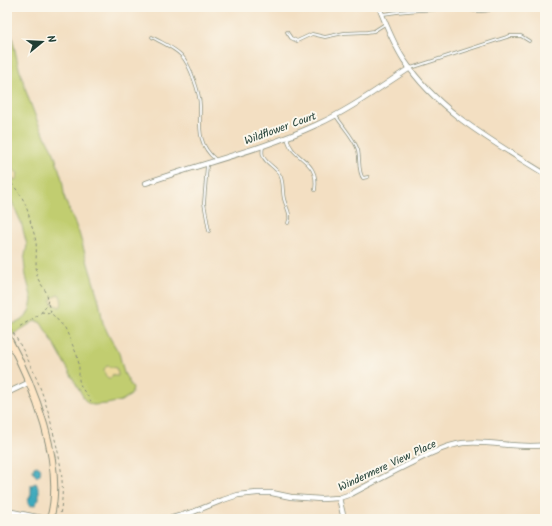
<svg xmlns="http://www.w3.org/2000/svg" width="552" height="526" viewBox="0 0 552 526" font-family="Kalam,sans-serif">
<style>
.green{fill:#c1cd6f;stroke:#708552}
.sand{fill:#eeda9e;stroke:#868c69}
.water{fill:#3ca9bc;stroke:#2e7378}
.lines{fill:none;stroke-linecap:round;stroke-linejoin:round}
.lane-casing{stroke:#898e7b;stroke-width:3.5}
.street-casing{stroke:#898e7b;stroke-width:6}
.secondary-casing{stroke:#898e7b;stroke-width:8}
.path{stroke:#898e7b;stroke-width:1;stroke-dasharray:3 3;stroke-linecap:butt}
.lane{stroke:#fff;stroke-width:2}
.street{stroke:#fff;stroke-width:4.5}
.secondary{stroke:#fde5c5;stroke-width:6}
.labels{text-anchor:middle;stroke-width:4;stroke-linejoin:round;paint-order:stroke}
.street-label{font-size:11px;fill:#1f3d34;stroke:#fbf7ec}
</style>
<rect width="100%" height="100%" fill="#fbf7ec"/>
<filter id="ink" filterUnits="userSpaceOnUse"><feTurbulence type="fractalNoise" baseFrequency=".025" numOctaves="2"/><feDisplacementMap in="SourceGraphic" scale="8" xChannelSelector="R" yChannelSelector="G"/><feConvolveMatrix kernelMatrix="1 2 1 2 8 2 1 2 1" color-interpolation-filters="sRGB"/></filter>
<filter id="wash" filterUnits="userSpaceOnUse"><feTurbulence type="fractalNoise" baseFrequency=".012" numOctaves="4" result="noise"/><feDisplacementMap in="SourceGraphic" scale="16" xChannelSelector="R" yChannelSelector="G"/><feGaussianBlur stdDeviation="0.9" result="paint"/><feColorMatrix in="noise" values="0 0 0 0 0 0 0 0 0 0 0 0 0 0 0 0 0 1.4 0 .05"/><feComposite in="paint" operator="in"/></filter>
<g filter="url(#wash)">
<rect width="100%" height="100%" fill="#f3dfc2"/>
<path class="green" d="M7,15L19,68L28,97L38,123L54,153L62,179L65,200L79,233L99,301L103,323L110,338L119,353L124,373L133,389L131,395L121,401L107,404L93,405L86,402L55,346L41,323L37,321L33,322L7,338V324H13L21,321L26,317L30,309L32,300L26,276L24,261L27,245L21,222L7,191Z"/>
<g class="sand">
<path d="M7,163C13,162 12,167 14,170C15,172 17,172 18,173L17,179L14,180L10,176L11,172H7Z"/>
<path d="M58,295H60C61,298 63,305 60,307L53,304L51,301L52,298Z"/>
<path d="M107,366L116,368L118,374V376H114L113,374L111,378C106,379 104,373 104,369Z"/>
</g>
<g class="water">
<path d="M37,466L41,469L40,474L37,477L34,474L33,470L34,467Z"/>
<path d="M36,483L39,489V499L35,505L32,506L28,504V500L31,495V485Z"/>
</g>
</g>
<g filter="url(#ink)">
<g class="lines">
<defs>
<g id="lane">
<path d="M383,14C408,10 433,9 458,9C468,9 479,13 489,10"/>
<path d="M287,32L291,38L297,41L312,34L325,37L344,33L367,32L374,31L385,24"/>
<path d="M152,37C162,43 173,47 181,55C190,64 200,94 200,106C200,128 197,144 216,160"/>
<path d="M411,68L510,36H521L529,41"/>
<path d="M336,116C343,127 354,138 358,150C360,158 358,173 363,178L368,177"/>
<path d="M287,137C291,161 320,158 315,190"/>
<path d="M263,147C259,162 274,164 280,175C284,182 282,191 284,199C286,207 292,215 288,223"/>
<path d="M207,165L204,203L209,231"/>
</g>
<g id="street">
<path d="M379,7C386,25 393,43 404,60C438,112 494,142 545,174"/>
<path d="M146,183C202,163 262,150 316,125C350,110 379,88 410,68"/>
<path d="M7,393L30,382"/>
<path d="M339,498L344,519"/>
<path d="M7,511L47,519"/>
<path d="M169,519L193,512L223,500L238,495L257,493H272L291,497L321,499L339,498L351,494C370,484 389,474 409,464C426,456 443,446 463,443C490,440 517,449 545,445"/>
</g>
<path id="secondary" d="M7,336C33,384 66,465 50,519"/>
</defs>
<use href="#lane" class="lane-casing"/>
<use href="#street" class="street-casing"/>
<use href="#secondary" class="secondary-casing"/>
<g class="path">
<path d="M7,179C23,195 26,203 31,224C33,230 35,236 36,242C37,253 35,264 37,276C39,285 51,292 47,304C44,314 28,321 19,327"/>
<path d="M48,304L51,312"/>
<path d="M41,312L51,313L65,328L77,355L79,365V380L81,387L91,401"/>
<path d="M7,323C24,349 38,378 47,408C50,416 51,424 53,432C61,460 66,490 59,519"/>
</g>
<use href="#lane" class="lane"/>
<use href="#street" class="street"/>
<use href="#secondary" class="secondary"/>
</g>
</g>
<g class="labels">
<g class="street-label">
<text transform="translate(280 128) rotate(-20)" y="4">Wildflower Court</text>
<text transform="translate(387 465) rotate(-25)" y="4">Windermere View Place</text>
</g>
</g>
<rect width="552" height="526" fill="none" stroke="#fbf7ec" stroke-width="24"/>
<g transform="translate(42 42) rotate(72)" stroke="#fbf7ec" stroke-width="3" paint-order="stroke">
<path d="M0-3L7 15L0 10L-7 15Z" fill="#1f3d34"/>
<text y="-6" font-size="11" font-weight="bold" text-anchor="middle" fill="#1f3d34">N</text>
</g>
</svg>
